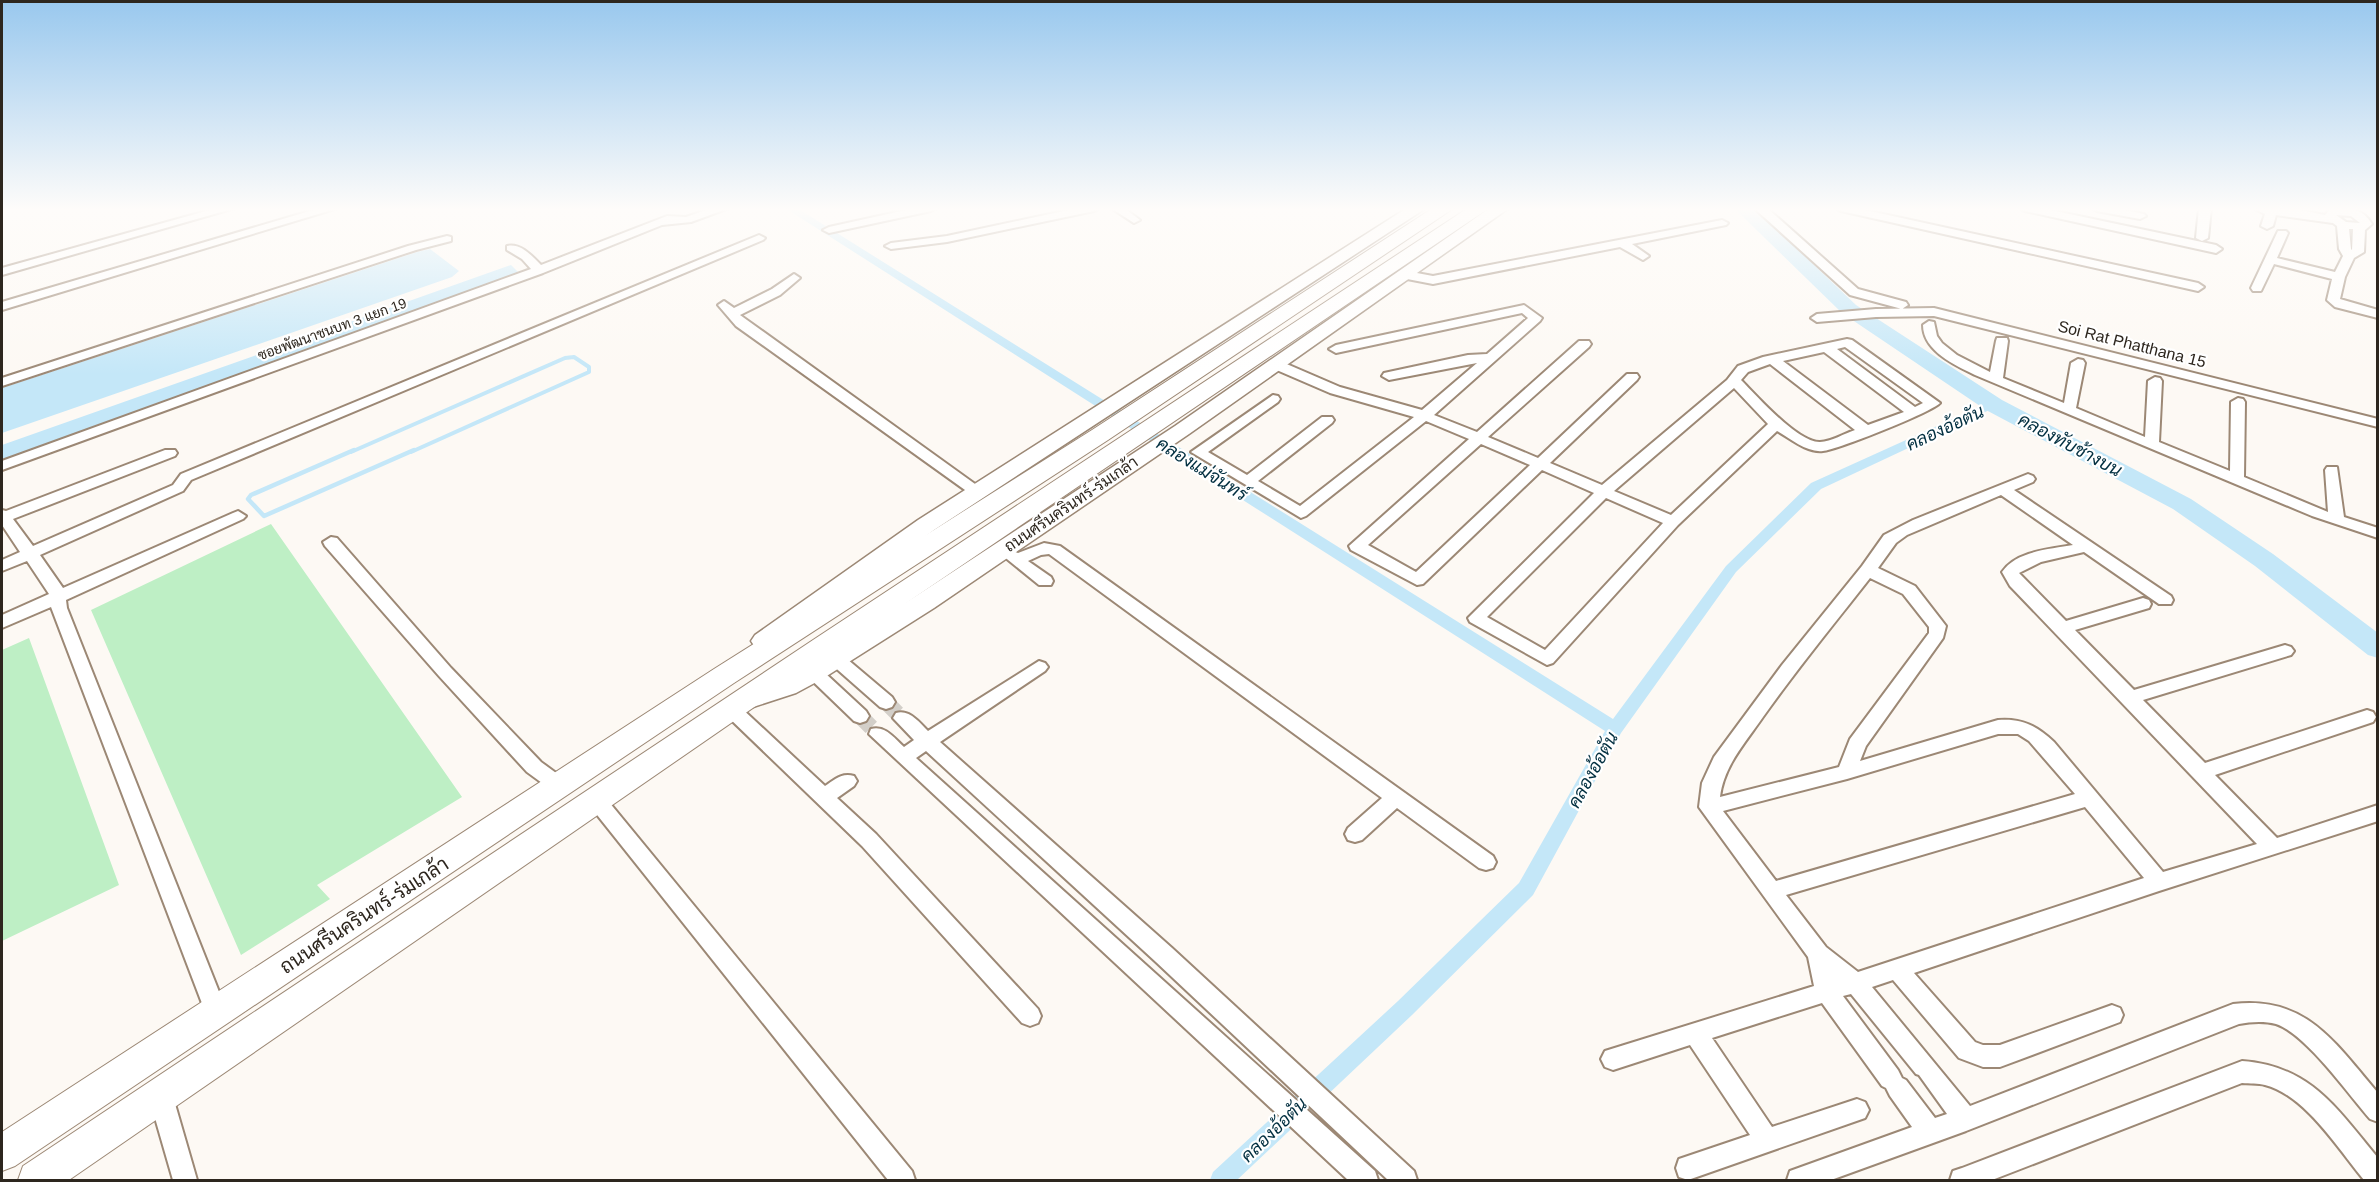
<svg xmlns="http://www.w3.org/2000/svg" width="2379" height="1182" viewBox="0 0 2379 1182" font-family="Arial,Sarabun,sans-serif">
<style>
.green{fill:#beefc5}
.water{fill:#c4e7f8}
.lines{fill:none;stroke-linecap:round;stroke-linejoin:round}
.stream-far1{stroke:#c4e7f8;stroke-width:4}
.stream{stroke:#c4e7f8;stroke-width:4.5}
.canal{fill:#c4e7f8;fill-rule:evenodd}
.river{fill:#c4e7f8;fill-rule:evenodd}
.street-tunnel{stroke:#d3cfc9;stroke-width:16;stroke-dasharray:16 8;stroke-linecap:butt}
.street-casing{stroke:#9c8875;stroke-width:4}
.secondary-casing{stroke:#9c8875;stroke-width:3}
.primary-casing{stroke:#9c8875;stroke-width:2}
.street{fill:#fff;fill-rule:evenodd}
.secondary{fill:#fff;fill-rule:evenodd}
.primary{fill:#fff;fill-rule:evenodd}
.labels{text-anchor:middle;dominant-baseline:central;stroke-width:4.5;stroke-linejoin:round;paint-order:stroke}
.far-street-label{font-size:14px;fill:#2d261e;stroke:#fff}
.street-label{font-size:16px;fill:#2d261e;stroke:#fff}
.water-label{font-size:18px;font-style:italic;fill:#022f40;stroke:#fff}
.near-street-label{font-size:20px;fill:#2d261e;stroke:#fff}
</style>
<rect width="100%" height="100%" fill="#fdf9f4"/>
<path class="green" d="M 271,524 L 462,797 L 317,885 L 330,899 L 241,955 L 91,610 Z
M 29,638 L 119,885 L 2,941 L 2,650 Z"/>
<path class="water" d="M 430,249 L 459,271 L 452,277 L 2,433 L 2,388 L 417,252 Z
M 511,265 L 519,273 L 2,464 L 2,445 Z"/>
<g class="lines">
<path class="stream-far1" d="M 351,452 L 565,358 L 574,357 L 589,367 L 589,372 L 411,452"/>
<path class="stream" d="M 354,450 L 251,495 L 248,499 L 264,516 L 414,450"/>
<path class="canal" d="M 785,208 L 797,208 L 1613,719 L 1726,566 L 1811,483 L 1990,402 L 1994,401 L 2000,405 L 1821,489 L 1736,572 L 1621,733 L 1533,895 L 1412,1015 L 1237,1180 L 1210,1180 L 1213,1172 L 1398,1001 L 1519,883 L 1605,731 Z"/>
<path class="river" d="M 1734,208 L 1754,208 L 1856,305 L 2002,400 L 2191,499 L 2273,554 L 2378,633 L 2378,658 L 2368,655 L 2255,566 L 2173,509 L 1986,410 L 1842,313 Z"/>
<path class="street-tunnel" d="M 886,702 L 902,718
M 860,716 L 878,734"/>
<g class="street-casing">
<path id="street" d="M 217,208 L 235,208 L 2,275 L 2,268 Z
M 320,208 L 338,208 L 2,310 L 2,302 Z
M 712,208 L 729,208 L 691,222 L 662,225 L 543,273 L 2,470 L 2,461 L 531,269 L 522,259 L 507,250 L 507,246 C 521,243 532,256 541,265 L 667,216 L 686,217 Z
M 915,208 L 937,208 L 931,211 L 829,233 L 823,230 L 829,227 Z
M 1078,208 L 1100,208 L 1094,211 L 947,242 L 891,249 L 885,246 L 891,243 L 947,236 Z
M 1111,208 L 1124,208 L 1140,220 L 1134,223 Z
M 1754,208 L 1767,208 L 1858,289 L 1906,302 L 1908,305 L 1902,309 L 1850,295 Z
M 1835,208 L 1856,208 L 2198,283 L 2204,287 L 2198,291 L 1841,211 Z
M 2019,208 L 2041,208 L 2216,245 L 2222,249 L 2216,253 L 2025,211 Z
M 2091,208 L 2115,208 L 2144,214 L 2146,216 L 2140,219 L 2097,211 Z
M 2199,208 L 2211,208 L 2208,238 L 2202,241 L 2196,238 Z
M 2253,208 L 2290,208 L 2325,215 L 2331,208 C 2347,208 2362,207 2372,224 L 2365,230 L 2364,252 L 2354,258 L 2345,277 L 2340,299 L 2378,310 L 2378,318 L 2335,307 L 2327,300 L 2332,279 L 2274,264 L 2261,291 L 2253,291 L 2251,288 L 2278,231 L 2286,231 L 2288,233 L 2277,258 L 2335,272 L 2343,256 L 2339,249 L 2337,226 L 2333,223 L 2276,215 L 2273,226 L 2267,229 L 2261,226 L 2265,214 ZM 2336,215 L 2351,216 L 2360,223 L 2346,222 ZM 2349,229 L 2353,229 L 2352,250 L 2351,249 Z
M 1722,220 L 1728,223 L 1726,225 L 1632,244 L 1649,256 L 1643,260 L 1620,247 L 1433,284 L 1402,278 L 1400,275 L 1406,271 L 1433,276 Z
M 759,235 L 765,238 L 763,240 L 191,480 L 183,491 L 40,555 L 63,588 L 233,513 L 238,511 L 246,516 L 243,519 L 66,600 L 67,608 L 227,1012 L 224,1019 L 216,1022 L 208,1019 L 51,607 L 2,628 L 2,615 L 49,594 L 27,561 L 2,571 L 2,560 L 20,552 L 2,525 L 2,510 L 6,511 L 165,450 L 175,450 L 177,453 L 175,456 L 13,519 L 33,546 L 173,485 L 181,474 Z
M 447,236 L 451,237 L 451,241 L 416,250 L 2,386 L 2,378 L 408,246 Z
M 794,274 L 800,278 L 780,295 L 740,315 L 982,489 L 985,492 L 982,495 L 972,495 L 736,326 L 718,305 L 724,301 L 734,308 L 772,289 Z
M 1524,305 L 1542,318 L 1540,321 L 1434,415 L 1477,432 L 1579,341 L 1589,341 L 1591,344 L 1589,347 L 1488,437 L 1538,458 L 1627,374 L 1637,374 L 1639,377 L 1637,380 L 1550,463 L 1602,485 L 1727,380 L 1738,366 L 1763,357 L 1847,339 L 1852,340 L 1940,403 C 1932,412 1837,450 1823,451 C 1807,453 1791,439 1777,431 L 1678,525 L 1553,663 L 1547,665 L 1470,622 L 1468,618 L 1594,493 L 1542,470 L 1423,584 L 1417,585 L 1351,550 L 1349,546 L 1469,439 L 1426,421 L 1306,516 L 1301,518 L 1191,452 L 1273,395 L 1278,396 L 1280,399 L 1278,402 L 1208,452 L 1247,475 L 1322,417 L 1332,417 L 1334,420 L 1332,423 L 1258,481 L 1300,506 L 1414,417 L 1330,393 L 1272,368 L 1270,365 L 1272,362 L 1282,362 L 1340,387 L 1422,410 L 1477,363 L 1389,380 L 1382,376 L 1384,373 L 1468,355 L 1487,354 L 1528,318 L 1522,313 L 1336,353 L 1329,349 L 1336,345 ZM 1845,347 L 1923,403 L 1915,407 L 1837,349 ZM 1824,352 L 1904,412 L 1868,425 L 1783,361 ZM 1770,364 L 1855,430 C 1845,433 1831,442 1820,442 C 1798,443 1756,395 1741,380 L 1748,372 ZM 1734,388 L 1768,424 L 1671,515 L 1614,491 ZM 1481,444 L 1530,465 L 1416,572 L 1368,545 ZM 1606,498 L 1663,523 L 1545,650 L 1487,617 Z
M 1934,308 L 2378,419 L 2378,427 L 1934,316 L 1876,317 L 1817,322 L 1811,318 L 1817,314 L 1876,309 Z
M 1929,321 L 1934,322 L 1937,336 L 1942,343 L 1957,355 L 1990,372 L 1996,341 L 1997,338 L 2007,338 L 2008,341 L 2003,378 L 2064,403 L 2071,363 L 2078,359 L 2083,360 L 2085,363 L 2076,408 L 2145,437 L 2148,381 L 2155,377 L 2160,378 L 2162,381 L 2159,442 L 2230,471 L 2231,402 L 2238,398 L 2243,399 L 2245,402 L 2244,477 L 2328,512 L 2325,470 L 2327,467 L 2337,467 L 2344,517 L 2378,528 L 2378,538 L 2312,516 L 1975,375 C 1955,365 1923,351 1923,325 Z
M 2028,474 L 2033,476 L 2035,479 L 2033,482 L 2014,490 L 2171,596 L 2173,600 L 2171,604 L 2159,604 L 2084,552 L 2041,562 L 2019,573 L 2066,621 L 2143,598 L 2149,600 L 2151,604 L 2149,608 L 2075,630 L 2134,690 L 2285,645 L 2291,647 L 2294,651 L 2291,655 L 2143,700 L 2205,763 L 2367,710 L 2373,712 L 2376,717 L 2373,722 L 2215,775 L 2277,838 L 2378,805 L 2378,821 L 2159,891 L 1914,973 L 1975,1042 L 1983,1045 L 2000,1045 L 2112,1005 L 2120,1008 L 2123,1015 L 2120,1022 L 2000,1067 L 1983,1067 L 1959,1058 L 1893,980 L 1872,987 L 1970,1106 L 2233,1004 C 2306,995 2335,1043 2378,1093 L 2378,1122 L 2370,1119 C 2348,1094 2306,1034 2276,1024 C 2264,1021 2250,1022 2239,1024 L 1966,1131 L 1831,1180 L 1787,1180 L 1790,1171 L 1912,1127 L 1890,1096 L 1886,1088 L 1882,1086 L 1822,1003 L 1712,1038 L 1772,1127 L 1857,1099 L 1865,1102 L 1869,1110 L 1865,1118 L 1688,1180 L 1679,1177 L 1676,1168 L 1679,1159 L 1750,1135 L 1690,1045 L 1613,1070 L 1605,1067 L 1601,1059 L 1605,1051 L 1814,986 L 1808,957 L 1699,807 L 1702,783 L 1714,757 L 1782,665 L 1862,566 L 1884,535 L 1913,520 ZM 2001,495 L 2073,545 C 2050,549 2016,551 2002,572 L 2010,586 L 2257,844 L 2163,872 L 2054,742 C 2037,726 2022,718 1998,720 L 1860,761 L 1866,746 L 1943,638 L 1946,626 L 1915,586 L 1878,568 L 1896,543 L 1907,535 ZM 1870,578 L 1903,594 L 1929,627 L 1929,633 L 1850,739 L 1839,767 L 1720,797 C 1724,765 1746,742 1763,717 C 1797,669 1834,624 1870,578 ZM 1998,734 L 2018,734 L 2029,741 L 2075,794 L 1776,881 L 1723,811 L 1847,779 ZM 2085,807 L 2144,878 L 1858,972 L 1826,947 L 1786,895 ZM 1851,994 L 1916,1074 L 1919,1075 L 1947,1114 L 1935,1118 L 1906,1080 L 1902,1078 L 1898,1070 L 1843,996 Z
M 331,537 L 337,538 L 451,668 L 541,762 L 567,781 L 570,786 L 567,791 L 560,794 L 553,791 L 527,772 L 439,676 L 325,546 L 323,542 Z
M 1044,543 L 1060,546 L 1493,856 L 1496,862 L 1493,868 L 1486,870 L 1479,868 L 1397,808 L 1362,840 L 1355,842 L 1348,840 L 1345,834 L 1348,828 L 1382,798 L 1049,554 L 1041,555 L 1028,561 L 1051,577 L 1053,581 L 1051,585 L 1039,585 L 1002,555 L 1004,551 L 1010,550 L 1018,553 Z
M 828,646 L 834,648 L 892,697 L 895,702 L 892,707 L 886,709 L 880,707 L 822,656 L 819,652 L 822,648 Z
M 806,659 L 812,661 L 866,711 L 869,716 L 866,721 L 860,723 L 854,721 L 800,669 L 797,665 L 800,661 Z
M 1039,661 L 1045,663 L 1048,667 L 1045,671 L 940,742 L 1172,948 L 1414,1171 L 1417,1180 L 1388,1180 L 1156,962 L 926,751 L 916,758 L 1375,1171 L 1378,1180 L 1348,1180 L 869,734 L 871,729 C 885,725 894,738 904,747 L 914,740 L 893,718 L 896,713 C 909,709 919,722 928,731 Z
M 732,703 L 738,705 L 825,786 C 834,780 842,772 854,776 L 857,781 L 854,786 L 837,798 L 876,834 L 1038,1009 L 1041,1016 L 1038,1023 L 1030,1026 L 1022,1023 L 862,846 L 726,715 L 723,710 L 726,705 Z
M 597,793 L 604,796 L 912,1171 L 915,1180 L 888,1180 L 590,806 L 587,801 L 590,796 Z
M 2242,1061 C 2311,1066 2337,1109 2378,1158 L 2378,1180 L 2364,1180 C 2339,1150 2305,1095 2265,1085 C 2258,1083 2250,1084 2242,1083 L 1992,1180 L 1950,1180 L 1953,1171 L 1962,1168 Z
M 161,1086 L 169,1089 L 173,1097 L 197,1180 L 173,1180 L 149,1097 L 153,1089 Z"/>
</g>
<g class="secondary-casing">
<path id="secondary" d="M 1407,208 L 1426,208 L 934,530 L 773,647 L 764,650 L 755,647 L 751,641 L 755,635 L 918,520 Z
M 1490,208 L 1509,208 L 1189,434 L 934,608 L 822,679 L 796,693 L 753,707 L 744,704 L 740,697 L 744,690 L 778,679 L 804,667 L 916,596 L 1175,426 Z"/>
</g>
<g class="primary-casing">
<path id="primary" d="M 1433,208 L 1454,208 L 1108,440 L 734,683 L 15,1166 L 2,1171 L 2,1132 L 714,669 L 1092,430 Z
M 1468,208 L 1489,208 L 831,654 L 69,1180 L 18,1180 L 23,1166 L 813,640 Z"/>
</g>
<use href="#street" class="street"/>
<use href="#secondary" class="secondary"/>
<use href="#primary" class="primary"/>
</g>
<linearGradient id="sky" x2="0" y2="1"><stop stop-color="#99c8ee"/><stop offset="0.56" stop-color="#fefcfa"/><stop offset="1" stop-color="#fefcfa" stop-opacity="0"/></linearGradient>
<rect width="2379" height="374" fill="url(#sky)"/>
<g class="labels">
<g class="far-street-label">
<text transform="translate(332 329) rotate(-20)">ซอยพัฒนาชนบท 3 แยก 19</text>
</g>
<g class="street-label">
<text transform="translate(2132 344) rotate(14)">Soi Rat Phatthana 15</text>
<text transform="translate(1071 504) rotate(-34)">ถนนศรีนครินทร์-ร่มเกล้า</text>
</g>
<g class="water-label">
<text transform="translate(1945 428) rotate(-25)">คลองอ้อตัน</text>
<text transform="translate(2070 445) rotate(28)">คลองทับช้างบน</text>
<text transform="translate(1202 469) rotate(32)">คลองแม่จันทร์</text>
<text transform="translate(1593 770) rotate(-61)">คลองอ้อตัน</text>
<text transform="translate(1274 1130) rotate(-44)">คลองอ้อตัน</text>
</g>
<g class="near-street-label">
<text transform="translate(364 915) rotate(-33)">ถนนศรีนครินทร์-ร่มเกล้า</text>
</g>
</g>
<rect width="2379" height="1182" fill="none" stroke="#2d261e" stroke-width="6"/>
</svg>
